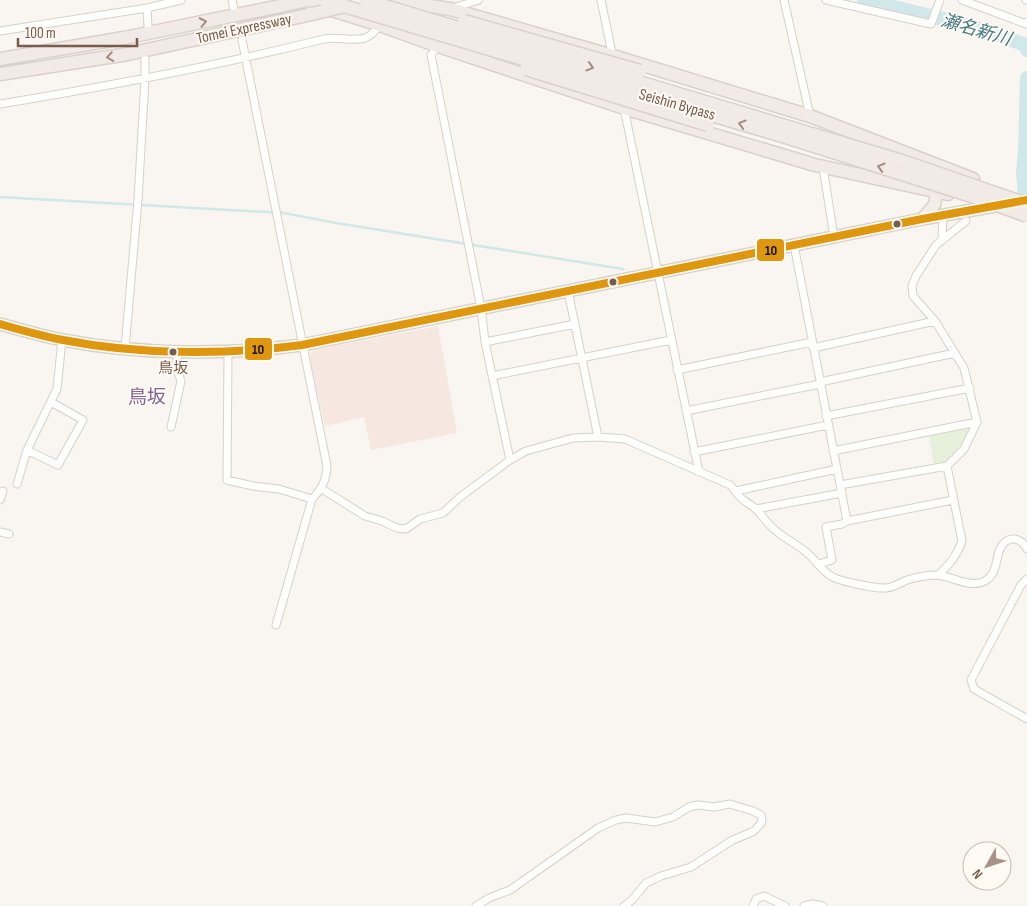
<svg xmlns="http://www.w3.org/2000/svg" width="1027" height="906" viewBox="0 0 1027 906" font-family="'Sofia Sans Condensed','Noto Sans JP',sans-serif">
<style>
.commercial{fill:#f6e8e1}
.green{fill:#e7f0db}
.lines{fill:none;stroke-linecap:round;stroke-linejoin:round}
.stream{stroke:#d0e8ea;stroke-width:2.5}
.river{stroke:#d0e8ea;stroke-width:14}
.street-casing{stroke:#d7d1cb;stroke-width:9}
.primary-casing{stroke:#dad1cc;stroke-width:14}
.highway-casing{stroke:#dad1cc;stroke-width:15}
.street{stroke:#fefefd;stroke-width:7}
.primary{stroke:#f3eee8;stroke-width:11}
.highway{stroke:#f2eae7;stroke-width:12}
.highway-bridge-casing{stroke:#dad1cc;stroke-width:15;stroke-linecap:butt}
.highway-bridge{stroke:#f2eae7;stroke-width:12}
.bus-1-casing{stroke:#fffaf3;stroke-width:11}
.bus-1{stroke:#de970f;stroke-width:8}
.oneway{stroke:#a48e83}
.bus-dot{fill:#7a5c4d;stroke:#fffaf3;stroke-width:2}
.labels{text-anchor:middle;dominant-baseline:central;stroke-width:4;stroke-linejoin:round;paint-order:stroke}
.bus-label{font-size:15px;fill:#7a5c4d;stroke:#fffaf3}
.street-label{font-size:16px;fill:#7a5c4d;stroke:#fffaf3}
.water-label{font-size:18px;font-style:italic;fill:#437c86;stroke:#fffaf3}
.quarter-label{font-size:19px;fill:#846695;stroke:#fffaf3}
.line-badge{stroke:#fffaf3;stroke-width:2}
.pale-badge-label{font-size:14px;text-anchor:middle;font-weight:bold;fill:#111}
</style>
<rect width="100%" height="100%" fill="#f9f5f0"/>
<path class="commercial" d="M 438,326 L 457,433 L 371,450 L 364,417 L 325,426 L 309,356 L 313,350 Z"/>
<path class="green" d="M 966,428 L 969,432 C 962,447 951,462 934,465 L 929,436 Z"/>
<g class="lines">
<path class="stream" d="M 0,197 L 284,213 L 336,223 L 623,269"/>
<path class="river" d="M 864,0 L 960,23 L 999,35 L 1025,45 L 1027,50
M 1027,215 L 1023,173 L 1025,151 L 1027,78"/>
<g class="street-casing">
<path id="street" d="M 232,0 L 234,9
M 601,0 L 613,58
M 784,0 L 810,116
M 826,0 L 931,24 L 940,0
M 962,0 L 1026,24 L 1027,22
M 1026,0 L 1027,0
M 147,8 L 148,27
M 453,8 L 479,0
M 0,31 L 147,8 L 181,0
M 242,40 L 327,466 C 326,481 322,489 312,499 L 276,625
M 438,46 L 431,55 L 481,308 L 485,342 L 510,460
M 0,104 C 109,86 216,66 324,39 C 337,36 352,42 365,38 C 372,36 377,29 381,23
M 624,108 L 699,472
M 823,167 L 834,237
M 942,239 L 943,216
M 794,245 L 847,521 L 953,500
M 568,291 L 598,437
M 935,321 L 913,296 L 912,286 L 916,276 L 936,245 L 966,221
M 485,342 L 575,324
M 125,348 L 138,200 L 145,79 L 145,59
M 813,348 L 935,321 L 964,368 L 977,422 L 964,449 L 947,466 L 962,541 C 957,556 949,565 938,575
M 228,351 L 227,480 L 253,486 L 279,489 L 312,499
M 677,370 L 812,342
M 492,376 L 671,340
M 820,382 L 955,353
M 686,411 L 820,384
M 826,416 L 970,388
M 171,427 L 181,381 L 176,367 L 178,351
M 27,450 L 58,465 L 83,420 L 51,402
M 833,451 L 977,422
M 694,452 L 828,425
M 17,484 L 27,450 L 57,389 L 62,340
M 840,485 L 947,466
M 322,489 L 365,516 L 382,521 L 397,528 L 406,529 L 420,519 L 443,513 L 460,497 L 510,460 L 526,451 L 573,438 L 598,437 L 625,439 L 730,485 C 734,489 738,495 742,499 C 747,503 753,506 757,510 C 763,517 768,524 775,530 C 785,539 797,544 806,552 C 815,559 821,570 831,576 C 838,581 877,589 886,588 C 894,587 900,583 907,580 C 917,577 927,575 937,575 C 952,576 970,589 985,581 C 998,574 995,558 1001,547 C 1008,535 1021,537 1027,549
M 736,491 L 837,469
M 0,500 L 3,491
M 756,509 L 842,493
M 0,532 L 9,534
M 819,564 L 832,560 L 826,527 L 842,524 L 847,521
M 1027,579 L 1021,585 L 971,680 L 974,689 L 1027,719
M 476,906 L 489,898 L 510,890 L 598,828 L 616,820 L 626,818 L 655,822 L 673,817 L 689,807 L 698,805 L 714,807 L 730,804 L 753,811 L 761,815 L 762,822 L 754,831 L 731,841 L 691,867 L 661,876 L 646,883 L 632,900 L 624,906
M 753,906 L 756,899 L 764,896 L 785,906
M 804,906 L 813,904 L 823,906"/>
</g>
<g class="primary-casing">
<path id="primary" d="M 922,219 L 935,204 L 936,191
M 0,324 C 21,330 42,336 63,340 C 139,355 226,355 302,345 L 922,219 L 1001,205"/>
</g>
<g class="highway-casing">
<path id="highway" d="M 300,0 L 380,25 L 438,46 L 624,108 L 815,165 L 948,194
M 391,0 L 450,9 L 613,56 L 810,116 L 973,179
M 0,59 L 124,38 L 285,5
M 0,74 L 128,54 L 312,14"/>
</g>
<use href="#street" class="street"/>
<use href="#primary" class="primary"/>
<use href="#highway" class="highway"/>
<g class="highway-bridge-casing">
<path id="highway-bridge" d="M 324,0 L 789,138 L 981,199 L 1027,216
M 365,0 L 902,161 L 1027,204
M 285,5 L 308,0
M 312,14 L 345,6
M 464,21 L 640,71
M 526,69 L 708,125"/>
</g>
<use href="#highway-bridge" class="highway-bridge"/>
<g class="bus-1-casing">
<path id="bus-1" d="M 0,324 C 21,330 42,336 63,340 C 139,355 226,355 302,345 L 922,219 L 1027,200"/>
</g>
<use href="#bus-1" class="bus-1"/>
</g>
<defs><path id="oneway-chevron" d="M-2-3.5L2.5 0L-2 3.5" fill="none" stroke-width="1.6" stroke-linecap="round" stroke-linejoin="round" transform="scale(1.25)"/></defs>
<g class="oneway">
<use href="#oneway-chevron" transform="translate(203 22) rotate(-12)"/>
<use href="#oneway-chevron" transform="translate(110 57) rotate(171)"/>
<use href="#oneway-chevron" transform="translate(590 67) rotate(17)"/>
<use href="#oneway-chevron" transform="translate(742 124) rotate(-164)"/>
<use href="#oneway-chevron" transform="translate(881 167) rotate(-163)"/>
</g>
<g class="bus-dot">
<circle cx="897" cy="224" r="4.5"/>
<circle cx="613" cy="282" r="4.5"/>
<circle cx="173" cy="352" r="4.5"/>
</g>
<g class="labels">
<g class="bus-label">
<text x="173" y="368">鳥坂</text>
</g>
<g class="street-label">
<text transform="translate(244 29) rotate(-12)">Tomei Expressway</text>
<text transform="translate(677 105) rotate(16)">Seishin Bypass</text>
</g>
<g class="water-label">
<text transform="translate(976 30) rotate(16)">瀬名新川</text>
</g>
<g class="quarter-label">
<text x="147" y="397">鳥坂</text>
</g>
</g>
<g class="line-badge">
<rect x="756" y="238" width="29" height="24" rx="5" fill="#de970f"/>
<rect x="244" y="337" width="29" height="24" rx="5" fill="#de970f"/>
</g>
<g class="pale-badge-label">
<text x="771" y="255">10</text>
<text x="258" y="354">10</text>
</g>
<g transform="translate(987 866) rotate(230)"><circle r="24" fill="#fffaf3" stroke="#cabbb1"/>
<path d="M0-4L9 19L0 12L-9 19Z" fill="#a69286"/>
<text y="-8" font-size="14" font-weight="bold" text-anchor="middle" fill="#7a5c4d">N</text>
</g>
<path d="M18 38v8h119v-8" fill="none" stroke="#7a5c4d" stroke-width="2.5"/>
<text x="25" y="38" font-size="15" fill="#7a5c4d" stroke="#fffaf3" stroke-width="4" paint-order="stroke">100 m</text>
</svg>
